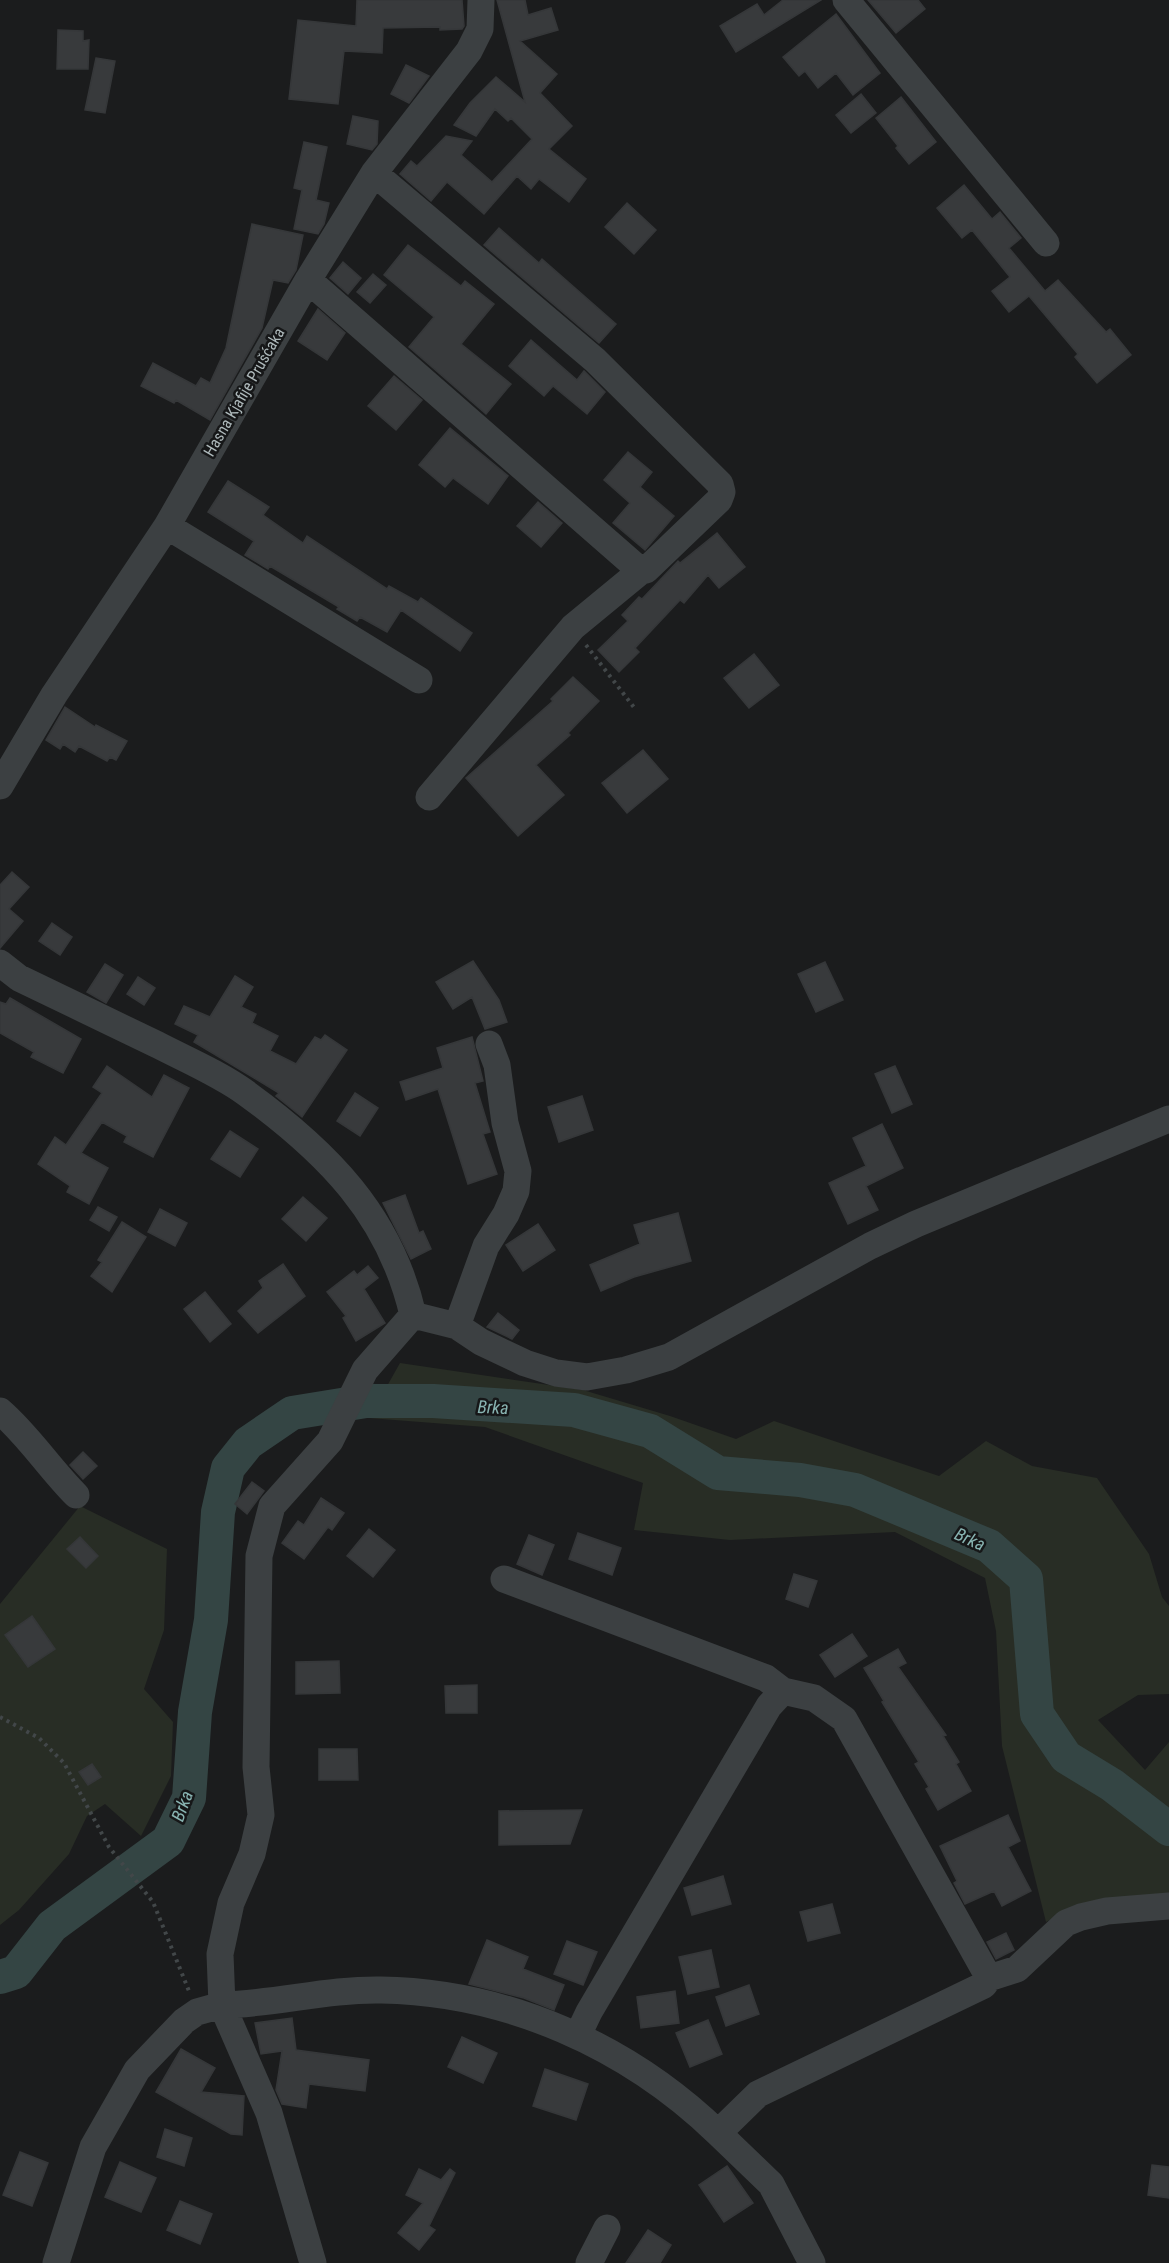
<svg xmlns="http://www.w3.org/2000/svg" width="1169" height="2263" viewBox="0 0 1169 2263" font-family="'Roboto Condensed',sans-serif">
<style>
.green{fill:#282d25}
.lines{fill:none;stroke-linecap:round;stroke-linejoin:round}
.river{stroke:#344544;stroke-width:34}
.building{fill:#383a3c;stroke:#353739;stroke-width:1.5}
.path{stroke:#424749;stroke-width:4;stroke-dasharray:3 4.5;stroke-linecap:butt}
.minor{stroke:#3c4042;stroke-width:27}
.labels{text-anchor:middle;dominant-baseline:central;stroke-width:5;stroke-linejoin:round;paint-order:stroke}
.street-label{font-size:16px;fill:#aeb9bb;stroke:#161718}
.water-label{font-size:18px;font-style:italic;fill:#88b3b1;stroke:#161718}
</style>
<rect width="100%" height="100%" fill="#1b1c1d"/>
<path class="green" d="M 400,1363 L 583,1390 L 670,1416 L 736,1439 L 774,1421 L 939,1476 L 986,1441 L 1032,1466 L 1097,1478 L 1149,1554 L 1162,1597 L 1169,1606 L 1169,1694 L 1138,1695 L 1098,1720 L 1145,1770 L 1169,1742 L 1169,1896 L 1067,1911 L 1046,1922 L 1002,1746 L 996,1631 L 985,1578 L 895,1532 L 730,1540 L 634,1530 L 643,1483 L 485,1427 L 369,1418 Z
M 80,1506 L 167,1549 L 164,1630 L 144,1689 L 173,1722 L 171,1776 L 141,1836 L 105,1804 L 87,1816 L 69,1854 L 19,1910 L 0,1925 L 0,1604 Z"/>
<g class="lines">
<path class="river" d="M 0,1977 L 16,1972 L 52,1926 L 168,1841 L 189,1798 L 195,1712 L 211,1620 L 218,1512 L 228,1468 L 248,1443 L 292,1413 L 366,1401 L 433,1401 L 574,1410 L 650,1431 L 718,1473 L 800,1480 L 855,1490 L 989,1546 L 1026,1579 L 1037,1714 L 1066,1757 L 1112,1785 L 1169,1829"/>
</g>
<path class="building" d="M 357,0 L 462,0 L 464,26 L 462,29 L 440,30 L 440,27 L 383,28 L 382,53 L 344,51 L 338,104 L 289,99 L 298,20 L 356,26 Z
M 497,0 L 525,0 L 528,15 L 551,8 L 558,30 L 520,41 L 557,74 L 540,93 L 572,126 L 549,149 L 586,179 L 569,202 L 539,179 L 531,189 L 517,176 L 484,214 L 447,182 L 431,201 L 400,174 L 411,161 L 417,166 L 446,136 L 472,141 L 461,155 L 492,182 L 532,139 L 511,118 L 508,121 L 495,109 L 476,136 L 454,125 L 470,103 L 496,77 L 525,102 Z
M 783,0 L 821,0 L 736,52 L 720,26 L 757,4 L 764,15 Z
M 868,0 L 918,0 L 925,9 L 896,33 Z
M 836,14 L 880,73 L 853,95 L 836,73 L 818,88 L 805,71 L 799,76 L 783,57 Z
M 58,30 L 83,31 L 83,41 L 89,40 L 88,69 L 57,69 Z
M 96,58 L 115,61 L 105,113 L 85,110 Z
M 406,65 L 429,76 L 409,103 L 391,94 Z
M 861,94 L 876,113 L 851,133 L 836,115 Z
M 901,97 L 936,142 L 909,164 L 896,148 L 898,146 L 876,118 Z
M 353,116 L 378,121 L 377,144 L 372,150 L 347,144 Z
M 304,142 L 327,147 L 316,200 L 329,203 L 324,224 L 318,234 L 294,229 L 302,190 L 294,188 Z
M 964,185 L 992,219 L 1000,212 L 1021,238 L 1009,248 L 1045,291 L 1058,280 L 1106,332 L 1110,329 L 1131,355 L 1097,383 L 1075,357 L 1078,354 L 1029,296 L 1009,312 L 992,291 L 1010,277 L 972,230 L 962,238 L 937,208 Z
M 627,203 L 656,230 L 634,254 L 605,227 Z
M 252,224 L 303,235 L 296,270 L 288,283 L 273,280 L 262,328 L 210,420 L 176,400 L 174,403 L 141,386 L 153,363 L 196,386 L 201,378 L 210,383 L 226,348 Z
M 499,228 L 539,263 L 542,259 L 616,324 L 599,343 L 484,245 Z
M 408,245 L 461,286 L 465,281 L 494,304 L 461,344 L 511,384 L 486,414 L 409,347 L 434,317 L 384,275 Z
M 343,262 L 361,278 L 348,294 L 330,278 Z
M 373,274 L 386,285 L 370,303 L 357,292 Z
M 318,309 L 345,333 L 327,360 L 298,341 Z
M 531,340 L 577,380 L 584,371 L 605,392 L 587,414 L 553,386 L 544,396 L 509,366 Z
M 394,376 L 422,400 L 396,430 L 368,406 Z
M 450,428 L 508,476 L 488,504 L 453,478 L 445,487 L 419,465 Z
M 628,452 L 652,472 L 640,487 L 674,516 L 645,550 L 613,523 L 630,503 L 604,480 Z
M 228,481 L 269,507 L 263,515 L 303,543 L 307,536 L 387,589 L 389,586 L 418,602 L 421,598 L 472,633 L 460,651 L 401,610 L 387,632 L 360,617 L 357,621 L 337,609 L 339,607 L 270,566 L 268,569 L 245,555 L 254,541 L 208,512 Z
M 538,502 L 562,523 L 541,547 L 517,526 Z
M 717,533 L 745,567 L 719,588 L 708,575 L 684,603 L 680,600 L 635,648 L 639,652 L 619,672 L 598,650 L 628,621 L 622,615 L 639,597 L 642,599 L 678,561 L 680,563 Z
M 754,654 L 779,685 L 749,708 L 724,678 Z
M 573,677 L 599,701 L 568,733 L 570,735 L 536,765 L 564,795 L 518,836 L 466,778 L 553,701 L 551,699 Z
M 65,707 L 95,727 L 96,725 L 127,741 L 116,760 L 110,757 L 107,761 L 79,746 L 75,752 L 63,744 L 60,749 L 46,740 Z
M 643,750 L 668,779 L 627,813 L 602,783 Z
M 12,872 L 29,887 L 9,909 L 23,921 L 0,948 L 0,885 Z
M 52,923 L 72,937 L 60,955 L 39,941 Z
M 473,961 L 499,1000 L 507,1022 L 485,1029 L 472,997 L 453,1009 L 436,982 Z
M 825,962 L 843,1000 L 816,1012 L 798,974 Z
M 105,964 L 123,975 L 106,1003 L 87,992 Z
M 235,976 L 253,987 L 241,1007 L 256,1014 L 252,1023 L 278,1036 L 270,1051 L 296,1064 L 315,1037 L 321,1040 L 325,1035 L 347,1050 L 302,1117 L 276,1096 L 279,1093 L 194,1042 L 198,1035 L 175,1024 L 184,1006 L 210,1017 Z
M 138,977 L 155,988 L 144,1005 L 127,994 Z
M 10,998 L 81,1039 L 63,1073 L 31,1057 L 34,1052 L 0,1033 L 0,1002 L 6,1004 Z
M 472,1037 L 483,1081 L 475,1083 L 490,1132 L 483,1134 L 497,1174 L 468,1184 L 438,1089 L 406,1100 L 400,1082 L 443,1068 L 437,1048 Z
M 107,1066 L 152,1097 L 164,1075 L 189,1088 L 153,1157 L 124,1142 L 127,1136 L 102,1122 L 81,1153 L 108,1168 L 89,1204 L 67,1192 L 70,1186 L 38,1164 L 55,1137 L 66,1145 L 102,1093 L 93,1087 Z
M 895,1066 L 912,1104 L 892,1113 L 875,1074 Z
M 355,1093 L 378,1108 L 360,1136 L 337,1121 Z
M 582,1096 L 593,1130 L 559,1142 L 548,1107 Z
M 882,1124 L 903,1168 L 866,1186 L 878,1210 L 848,1224 L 829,1183 L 866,1166 L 853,1138 Z
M 230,1131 L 258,1149 L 240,1177 L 211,1159 Z
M 405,1195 L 419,1233 L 423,1231 L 431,1249 L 411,1259 L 383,1203 Z
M 303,1197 L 327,1218 L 306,1241 L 282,1219 Z
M 98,1207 L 117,1217 L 109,1231 L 90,1220 Z
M 160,1209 L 187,1223 L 175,1246 L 148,1232 Z
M 678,1213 L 691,1261 L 634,1277 L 601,1291 L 590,1265 L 640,1244 L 634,1225 Z
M 122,1222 L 146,1237 L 112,1292 L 91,1276 L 102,1262 L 98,1260 Z
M 538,1224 L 555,1250 L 523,1271 L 506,1245 Z
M 283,1264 L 305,1296 L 258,1333 L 238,1311 L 263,1288 L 259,1281 Z
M 368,1266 L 378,1278 L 364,1289 L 385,1323 L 356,1341 L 343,1318 L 346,1316 L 327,1292 L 354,1271 L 357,1275 Z
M 205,1292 L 231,1324 L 210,1342 L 184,1309 Z
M 498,1313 L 519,1330 L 512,1339 L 487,1327 Z
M 83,1452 L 97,1466 L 83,1479 L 70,1465 Z
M 252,1482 L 264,1491 L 247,1514 L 235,1504 Z
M 321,1498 L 344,1513 L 332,1530 L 328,1527 L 304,1559 L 282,1543 L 298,1521 L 304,1525 Z
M 369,1529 L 395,1550 L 373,1577 L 347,1556 Z
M 578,1533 L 621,1548 L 612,1575 L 569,1559 Z
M 529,1535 L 554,1545 L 542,1575 L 517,1564 Z
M 80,1537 L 98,1556 L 86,1568 L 67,1549 Z
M 794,1574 L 817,1581 L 808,1607 L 786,1599 Z
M 32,1616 L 55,1649 L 28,1667 L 5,1635 Z
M 852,1634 L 867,1656 L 835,1677 L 820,1655 Z
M 898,1649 L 906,1663 L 898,1667 L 946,1735 L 943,1736 L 959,1762 L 956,1764 L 971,1791 L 938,1810 L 926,1789 L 929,1787 L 915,1764 L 919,1762 L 882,1702 L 884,1701 L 864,1668 Z
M 339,1661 L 340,1693 L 296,1694 L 296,1662 Z
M 477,1685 L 477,1713 L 446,1713 L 445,1686 Z
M 319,1749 L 357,1749 L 358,1780 L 319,1780 Z
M 92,1764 L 101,1777 L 88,1785 L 79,1772 Z
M 582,1810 L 570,1844 L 499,1845 L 499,1811 Z
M 1008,1815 L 1020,1841 L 1008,1847 L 1031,1891 L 1002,1906 L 994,1891 L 965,1904 L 954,1883 L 957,1881 L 940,1846 Z
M 723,1876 L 731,1904 L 692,1915 L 684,1888 Z
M 832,1904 L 840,1933 L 808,1941 L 800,1912 Z
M 1006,1933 L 1014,1950 L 996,1959 L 987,1942 Z
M 487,1940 L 528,1957 L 523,1969 L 564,1985 L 554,2010 L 524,1998 L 469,1984 Z
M 567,1941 L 597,1952 L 583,1985 L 554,1974 Z
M 711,1950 L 719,1987 L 688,1994 L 679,1957 Z
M 749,1985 L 759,2014 L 726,2026 L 716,1997 Z
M 675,1991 L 679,2023 L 641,2028 L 637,1997 Z
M 292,2018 L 296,2050 L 369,2060 L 365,2091 L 309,2084 L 306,2108 L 282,2104 L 276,2090 L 282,2051 L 261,2054 L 255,2023 Z
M 708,2020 L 722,2054 L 690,2067 L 676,2033 Z
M 462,2037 L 497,2053 L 483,2083 L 448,2067 Z
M 181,2049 L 215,2068 L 201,2092 L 244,2096 L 242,2135 L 231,2134 L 156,2092 Z
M 545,2069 L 588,2084 L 576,2120 L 533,2106 Z
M 165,2129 L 192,2138 L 184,2166 L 157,2157 Z
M 20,2152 L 48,2163 L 32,2206 L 3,2195 Z
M 120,2162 L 156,2178 L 141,2212 L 105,2197 Z
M 1152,2165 L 1169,2167 L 1169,2198 L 1148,2195 Z
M 727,2166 L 753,2203 L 724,2222 L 699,2185 Z
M 419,2169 L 441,2180 L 450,2169 L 455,2173 L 429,2226 L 435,2230 L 419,2250 L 398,2233 L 423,2203 L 406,2195 Z
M 180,2201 L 212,2214 L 200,2244 L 167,2230 Z
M 648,2230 L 671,2245 L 660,2263 L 626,2263 Z"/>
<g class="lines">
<path class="path" d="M 586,645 L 636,710
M 0,1717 L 39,1738 L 64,1763 L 109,1847 L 153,1902 L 189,1991"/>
<path class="minor" d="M 846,0 L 1046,243
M 308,280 L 641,571 L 646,570 L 719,500 L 722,492 L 720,484 L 595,360 L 374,173
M 167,526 L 419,680
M 0,786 L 54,695 L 167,526 L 308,280 L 374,173 L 469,51 L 480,29 L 481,0
M 429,797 L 573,627 L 641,571
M 0,963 L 19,978 C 65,1000 112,1023 158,1045 C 187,1060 220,1074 246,1093 C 327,1152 390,1215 413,1315 L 365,1370 L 330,1441 L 272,1506 L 259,1556 L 256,1767 L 261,1815 L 252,1854 L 231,1903 L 220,1954 L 222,2005 L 197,2012 L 184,2021 L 137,2070 L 93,2147 L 56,2263
M 413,1315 L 457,1326 L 481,1342 L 525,1363 L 556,1373 L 587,1377 L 626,1370 L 669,1357 L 870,1246 L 916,1224 L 1169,1119
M 457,1326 L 486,1246 L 506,1214 L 516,1191 L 518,1171 L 505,1123 L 497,1065 L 489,1044
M 0,1411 C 29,1436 49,1468 76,1495
M 989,1978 L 1017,1969 L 1066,1923 L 1081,1917 L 1107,1911 L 1169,1906
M 578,2035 L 589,2012 L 769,1706 L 783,1691
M 718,2133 L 771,2184 L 812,2263
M 313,2263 L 269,2113 L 222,2005 C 276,2004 327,1989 381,1990 C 507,1992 628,2046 718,2133 L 758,2094 L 984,1985 L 989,1978 L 844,1719 L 814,1698 L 783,1691 L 766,1678 L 504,1579
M 589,2263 L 607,2228"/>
</g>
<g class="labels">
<g class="street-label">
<text transform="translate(244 392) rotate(-60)">Hasna Kjafije Prušćaka</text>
</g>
<g class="water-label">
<text transform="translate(493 1407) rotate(2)">Brka</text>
<text transform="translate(970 1539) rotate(24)">Brka</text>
<text transform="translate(182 1806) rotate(-70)">Brka</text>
</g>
</g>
</svg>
